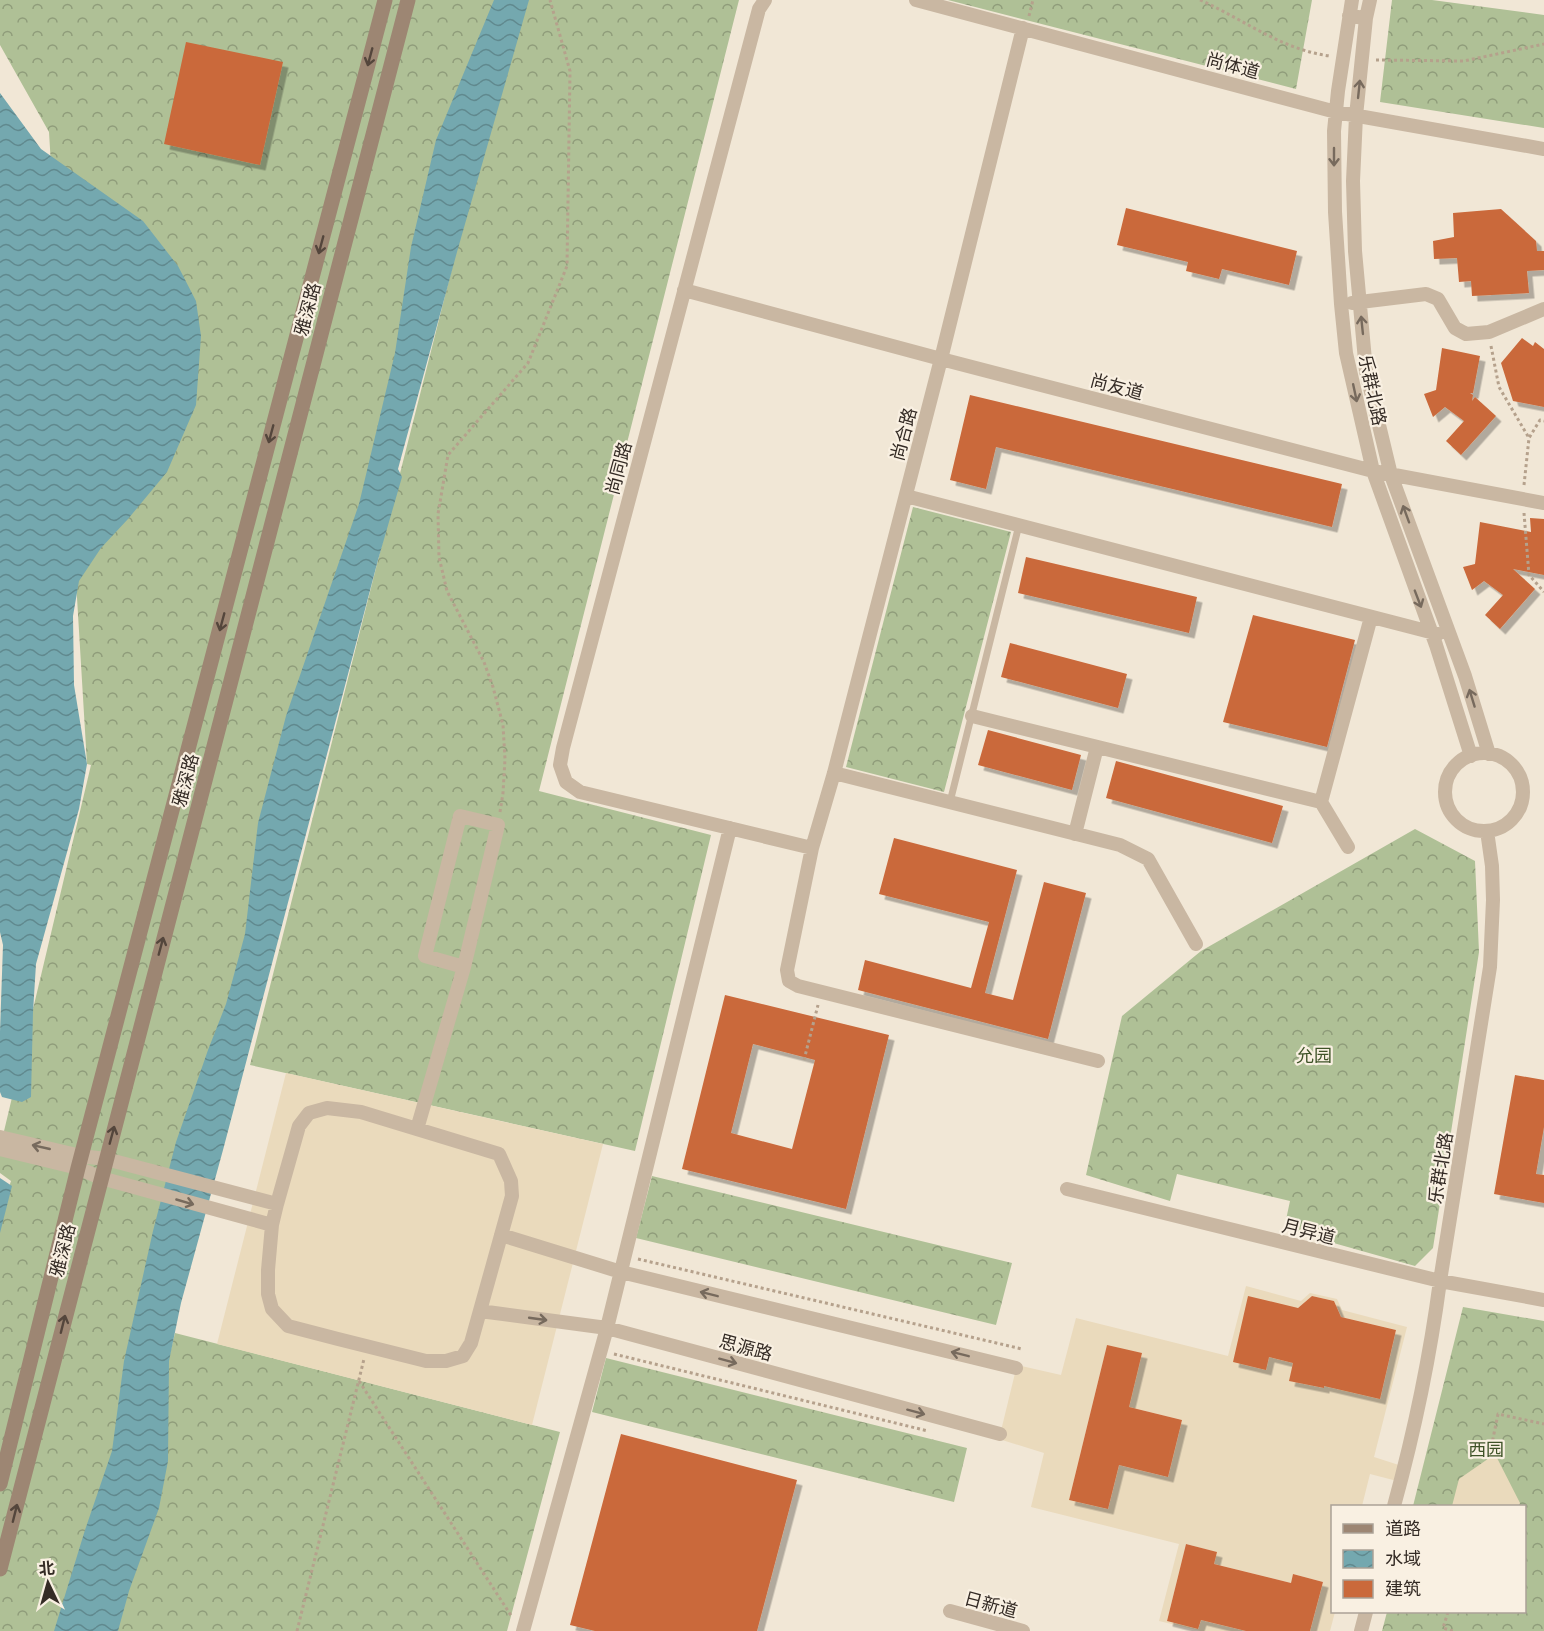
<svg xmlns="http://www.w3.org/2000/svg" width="1544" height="1631" viewBox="0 0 1544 1631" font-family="'Open Sans','Noto Sans SC',sans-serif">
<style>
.forest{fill:url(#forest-crowns)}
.plaza{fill:#eadabc;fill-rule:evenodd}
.water{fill:url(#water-waves)}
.building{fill:#ca693b;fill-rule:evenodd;filter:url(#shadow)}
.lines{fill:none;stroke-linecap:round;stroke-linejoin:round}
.path{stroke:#b5a18c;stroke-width:3;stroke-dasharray:3 3;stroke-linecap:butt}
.lane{stroke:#c9b7a2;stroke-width:7}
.street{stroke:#c9b7a2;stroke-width:14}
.secondary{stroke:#9d8673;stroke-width:15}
.oneway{stroke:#54463c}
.oneway2{stroke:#776a5d}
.labels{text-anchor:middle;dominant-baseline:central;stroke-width:4.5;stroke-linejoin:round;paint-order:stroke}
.street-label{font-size:18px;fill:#342b25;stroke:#f9f0e2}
.park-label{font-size:18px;fill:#3f5328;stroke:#f9f0e2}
</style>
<defs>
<pattern id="forest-crowns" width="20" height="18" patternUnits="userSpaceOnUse" patternTransform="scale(1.5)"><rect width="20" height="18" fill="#afc096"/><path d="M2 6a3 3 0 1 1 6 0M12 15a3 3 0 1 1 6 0" fill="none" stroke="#8f9c7a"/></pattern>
<pattern id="water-waves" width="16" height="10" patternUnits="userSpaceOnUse" patternTransform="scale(1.5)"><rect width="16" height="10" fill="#74a8af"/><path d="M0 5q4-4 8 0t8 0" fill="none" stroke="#60898e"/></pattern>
<filter id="shadow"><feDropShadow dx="5.5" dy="5.5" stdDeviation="0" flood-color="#0004"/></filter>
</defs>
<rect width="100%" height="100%" fill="#f1e7d6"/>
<path class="forest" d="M 0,0 L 500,0 L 123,1457 L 70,1631 L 0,1631 L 0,1215 L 11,1181 L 0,1173 L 0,1148 L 91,765 L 87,764 L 49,132 L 0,45 Z
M 520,0 L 739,0 L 539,791 L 711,835 L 635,1151 L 250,1065 Z
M 948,0 L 1312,0 L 1296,89 Z
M 1392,0 L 1432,0 L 1544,15 L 1544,128 L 1380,102 Z
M 913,507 L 1011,532 L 944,792 L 846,767 Z
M 1415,829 L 1475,861 L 1479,952 L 1433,1248 L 1415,1266 L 1284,1229 L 1290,1201 L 1177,1174 L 1170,1201 L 1086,1175 L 1122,1016 L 1201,951 Z
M 652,1176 L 1012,1263 L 996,1325 L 636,1238 Z
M 1463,1307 L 1544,1321 L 1544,1631 L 1382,1631 L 1387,1612 L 1524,1612 L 1524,1506 L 1413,1506 Z
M 175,1333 L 560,1432 L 507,1631 L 102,1631 Z
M 606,1358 L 967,1448 L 954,1502 L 592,1412 Z"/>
<path class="plaza" d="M 286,1073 L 603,1144 L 532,1425 L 217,1344 Z
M 1246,1286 L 1301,1301 L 1310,1293 L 1337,1299 L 1342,1310 L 1407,1327 L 1374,1457 L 1405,1467 L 1401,1482 L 1370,1474 L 1362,1506 L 1332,1506 L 1332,1612 L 1335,1612 L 1330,1631 L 1310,1631 L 1323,1582 L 1293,1574 L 1291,1583 L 1214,1564 L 1216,1552 L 1186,1544 L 1167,1621 L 1198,1629 L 1201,1620 L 1246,1631 L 1201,1631 L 1159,1621 L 1179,1544 L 1031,1507 L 1044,1453 L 999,1439 L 1017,1365 L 1061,1375 L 1076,1318 L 1228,1356 ZM 1312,1296 L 1334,1301 L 1341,1317 L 1396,1330 L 1380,1398 L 1328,1370 L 1323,1388 L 1290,1381 L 1293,1363 L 1269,1357 L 1298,1308 ZM 1107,1345 L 1129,1407 L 1182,1420 L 1168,1477 L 1119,1465 L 1108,1509 L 1069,1500 Z
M 1495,1454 L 1520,1503 L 1519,1506 L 1452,1506 L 1459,1479 Z"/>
<path class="water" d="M 494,0 L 529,0 L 457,252 L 398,469 L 402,477 L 378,560 L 223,1150 L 181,1303 L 169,1361 L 168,1461 L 159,1508 L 129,1591 L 118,1631 L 54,1631 L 85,1530 L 112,1451 L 124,1361 L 153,1231 L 176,1142 L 208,1050 L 226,1004 L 245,934 L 258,823 L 286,716 L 359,504 L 395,353 L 411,247 L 436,140 Z
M 0,93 L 41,149 L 143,221 L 178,266 L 196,301 L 201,336 L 196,405 L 167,472 L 128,519 L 101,548 L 79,581 L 73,616 L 74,685 L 87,764 L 79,809 L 36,964 L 33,1012 L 31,1097 L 22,1102 L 2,1097 L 0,1092 L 0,1032 L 3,945 L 0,932 Z
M 0,1178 L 12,1186 L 0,1233 Z"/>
<path class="building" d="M 186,42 L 283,62 L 260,165 L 164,144 Z
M 1126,208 L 1297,251 L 1289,285 L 1222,269 L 1219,279 L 1186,271 L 1188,262 L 1117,245 Z
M 1501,209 L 1536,241 L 1537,251 L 1544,251 L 1544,270 L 1527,271 L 1529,293 L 1472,296 L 1471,281 L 1459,282 L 1457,258 L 1434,259 L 1433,241 L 1454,237 L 1453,213 Z
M 1522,338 L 1533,346 L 1535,342 L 1544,349 L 1544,407 L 1513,401 L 1501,363 Z
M 1442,348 L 1480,356 L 1473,393 L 1470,393 L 1473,395 L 1472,401 L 1475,397 L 1496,416 L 1461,455 L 1446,441 L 1464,421 L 1445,407 L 1433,417 L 1424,394 L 1436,390 Z
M 970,395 L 1342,484 L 1332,527 L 996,447 L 986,489 L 950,480 Z
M 1530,518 L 1544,519 L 1544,575 L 1513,569 L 1535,589 L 1500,629 L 1485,615 L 1503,595 L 1484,581 L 1472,590 L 1463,567 L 1475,564 L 1480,522 L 1531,532 Z
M 1026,557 L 1197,597 L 1189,633 L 1018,593 Z
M 1253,615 L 1355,640 L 1327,747 L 1223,722 Z
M 1010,643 L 1127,674 L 1118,708 L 1001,677 Z
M 988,730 L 1081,755 L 1072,790 L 978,765 Z
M 1116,761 L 1283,806 L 1272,843 L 1106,798 Z
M 894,838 L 1017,870 L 985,993 L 1013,1000 L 1044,882 L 1086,893 L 1048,1039 L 858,990 L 865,960 L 971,988 L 989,922 L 879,894 Z
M 725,995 L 889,1035 L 846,1209 L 682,1169 ZM 753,1044 L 815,1060 L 792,1149 L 731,1133 Z
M 1515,1075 L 1544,1080 L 1544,1127 L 1536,1174 L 1544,1175 L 1544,1203 L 1494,1194 Z
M 1248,1296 L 1298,1308 L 1312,1296 L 1334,1301 L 1341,1317 L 1396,1330 L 1380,1399 L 1324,1386 L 1324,1388 L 1289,1381 L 1293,1363 L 1269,1357 L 1266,1370 L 1233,1362 Z
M 1107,1345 L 1142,1353 L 1129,1407 L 1182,1420 L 1168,1477 L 1119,1465 L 1108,1509 L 1069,1500 Z
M 621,1434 L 797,1480 L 757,1631 L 595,1631 L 570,1625 Z
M 1186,1544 L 1217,1552 L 1214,1564 L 1291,1583 L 1293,1574 L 1323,1582 L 1310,1631 L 1246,1631 L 1201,1620 L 1198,1629 L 1167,1621 Z"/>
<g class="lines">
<path class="path" d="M 1200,0 C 1243,19 1282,50 1330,56
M 1029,16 L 1033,0
M 1376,60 L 1464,61 L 1544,44
M 1491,346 L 1499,387 L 1529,438
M 1524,485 L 1529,438 L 1540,420 L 1544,421
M 1524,513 L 1529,575 L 1544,592
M 500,812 L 503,793 L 505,759 L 503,725 L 493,687 L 484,662 L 447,591 L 439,557 L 438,514 L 448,455 L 528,363 L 567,266 L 570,71 L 550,0
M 804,1060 L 818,1005
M 638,1259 L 1022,1349
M 614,1354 L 928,1431
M 359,1381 L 512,1617
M 1489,1458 L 1498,1414 L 1544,1424
M 1448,1612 L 1443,1628 L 1453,1631
M 297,1631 L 364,1359"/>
<path class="lane" d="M 950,802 L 1019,525"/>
<path class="street" d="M 765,0 L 759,9 L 563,748 L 560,765 L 566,782 L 580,792 L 812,848
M 916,0 L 1336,112 L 1544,149
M 1352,0 L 1338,91 L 1334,131 L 1335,212 L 1341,304 L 1346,353 L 1373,471 L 1436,645 L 1471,756
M 1349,16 L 1366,18 L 1356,116 L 1353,181 L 1355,251 L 1366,371 L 1391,475 L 1465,676 L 1489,754
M 1366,18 L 1370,0
M 1023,28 L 941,359 L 834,773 L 812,848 L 787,970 L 789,981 L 798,986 L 1098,1061
M 684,290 L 941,359 L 1373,471 L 1544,503
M 1352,303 L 1426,294 L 1438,299 L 1455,328 L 1466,334 L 1489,332 L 1544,309
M 906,496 L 1438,634
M 972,716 L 1321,802
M1445 792a39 39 0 1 1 78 0a39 39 0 1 1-78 0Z
M 834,773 L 1120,845 L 1148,859 L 1196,944
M 1075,834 L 1097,747
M 1348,847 L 1321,802 L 1371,617
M 327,1108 L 361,1112 L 499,1154 L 511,1181 L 512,1196 L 471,1343 L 463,1356 L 446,1361 L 426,1361 L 338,1339 L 288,1326 L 272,1309 L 268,1294 L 268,1270 L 272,1225 L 277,1204 L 299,1126 L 309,1113 Z
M 417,1129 L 464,967 L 498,825 L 460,816 L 425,956 L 464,967
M 0,1137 L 81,1156 L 106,1159 L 277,1204
M 0,1149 L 78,1168 L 101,1178 L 272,1225
M 1067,1189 L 1440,1281 L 1544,1300
M 501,1235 L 621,1272 L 1016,1368
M 480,1311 L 607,1328 L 1000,1434
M 1394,1506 C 1414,1433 1430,1357 1440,1281 L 1490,967 L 1493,900 L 1492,866 L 1487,831
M 950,1611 L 1023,1631
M 523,1631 L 607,1328 L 730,828
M 1361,1631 L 1366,1612"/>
<path class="secondary" d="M 0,1484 L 78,1168 L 385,0
M 0,1569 L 408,0"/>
</g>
<defs><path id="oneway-shaft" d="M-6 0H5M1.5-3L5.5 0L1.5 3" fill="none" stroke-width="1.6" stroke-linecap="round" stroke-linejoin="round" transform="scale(1.5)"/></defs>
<g class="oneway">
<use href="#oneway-shaft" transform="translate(370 57) rotate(105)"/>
<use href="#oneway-shaft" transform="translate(321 245) rotate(105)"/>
<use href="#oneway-shaft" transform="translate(271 434) rotate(105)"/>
<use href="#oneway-shaft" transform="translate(222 622) rotate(105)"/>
<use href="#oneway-shaft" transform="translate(161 946) rotate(-75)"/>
<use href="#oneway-shaft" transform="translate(112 1135) rotate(-75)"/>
<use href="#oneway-shaft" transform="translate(63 1324) rotate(-76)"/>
<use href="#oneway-shaft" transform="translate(15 1513) rotate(-76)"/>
</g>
<g class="oneway2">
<use href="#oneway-shaft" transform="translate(1359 89) rotate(-84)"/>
<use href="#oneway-shaft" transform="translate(1334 157) rotate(90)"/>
<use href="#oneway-shaft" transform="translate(1362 325) rotate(-96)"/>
<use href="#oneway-shaft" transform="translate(1355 393) rotate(78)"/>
<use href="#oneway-shaft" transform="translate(1406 514) rotate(-110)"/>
<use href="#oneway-shaft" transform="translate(1418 599) rotate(69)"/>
<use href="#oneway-shaft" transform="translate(1472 698) rotate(-107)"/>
<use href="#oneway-shaft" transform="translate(41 1147) rotate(-167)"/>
<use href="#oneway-shaft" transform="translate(185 1202) rotate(16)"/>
<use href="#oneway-shaft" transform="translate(709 1294) rotate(-166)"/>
<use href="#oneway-shaft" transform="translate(538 1319) rotate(8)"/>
<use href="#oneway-shaft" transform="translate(960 1354) rotate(-166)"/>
<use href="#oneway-shaft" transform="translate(728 1361) rotate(15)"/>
<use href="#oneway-shaft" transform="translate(916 1412) rotate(15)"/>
</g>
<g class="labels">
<g class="street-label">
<text transform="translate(1233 65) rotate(15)">尚体道</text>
<text transform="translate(307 309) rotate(-75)">雅深路</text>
<text transform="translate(1117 386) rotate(15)">尚友道</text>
<text transform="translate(1373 390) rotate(78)">乐群北路</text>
<text transform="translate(903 434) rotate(-75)">尚合路</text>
<text transform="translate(618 468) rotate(-75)">尚同路</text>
<text transform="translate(185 780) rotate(-75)">雅深路</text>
<text transform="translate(1440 1168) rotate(-81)">乐群北路</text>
<text transform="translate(1309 1231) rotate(14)">月异道</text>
<text transform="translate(62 1250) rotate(-76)">雅深路</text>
<text transform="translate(746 1347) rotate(15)">思源路</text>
<text transform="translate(991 1604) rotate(15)">日新道</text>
</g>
<g class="park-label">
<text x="1314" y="1055">允园</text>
<text x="1486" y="1449">西园</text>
</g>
</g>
<rect x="1331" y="1505" width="195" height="108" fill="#f9f0e2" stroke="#aaa196" stroke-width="1.5"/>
<rect x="1343" y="1524" width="30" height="9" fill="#9d8673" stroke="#aaa196" stroke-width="1.5"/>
<text x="1385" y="1535" font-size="18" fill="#342b25">道路</text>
<rect x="1343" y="1550" width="30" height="18" fill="url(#water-waves)" stroke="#aaa196" stroke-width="1.5"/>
<text x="1385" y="1565" font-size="18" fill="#342b25">水域</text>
<rect x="1343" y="1580" width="30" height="18" fill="#ca693b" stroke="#aaa196" stroke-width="1.5"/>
<text x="1385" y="1595" font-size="18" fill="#342b25">建筑</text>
<g transform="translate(48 1583) rotate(355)" stroke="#f9f0e2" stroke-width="4.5" paint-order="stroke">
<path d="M0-4.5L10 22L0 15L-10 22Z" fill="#342b25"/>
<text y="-9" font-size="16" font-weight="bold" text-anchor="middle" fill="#342b25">北</text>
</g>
</svg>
